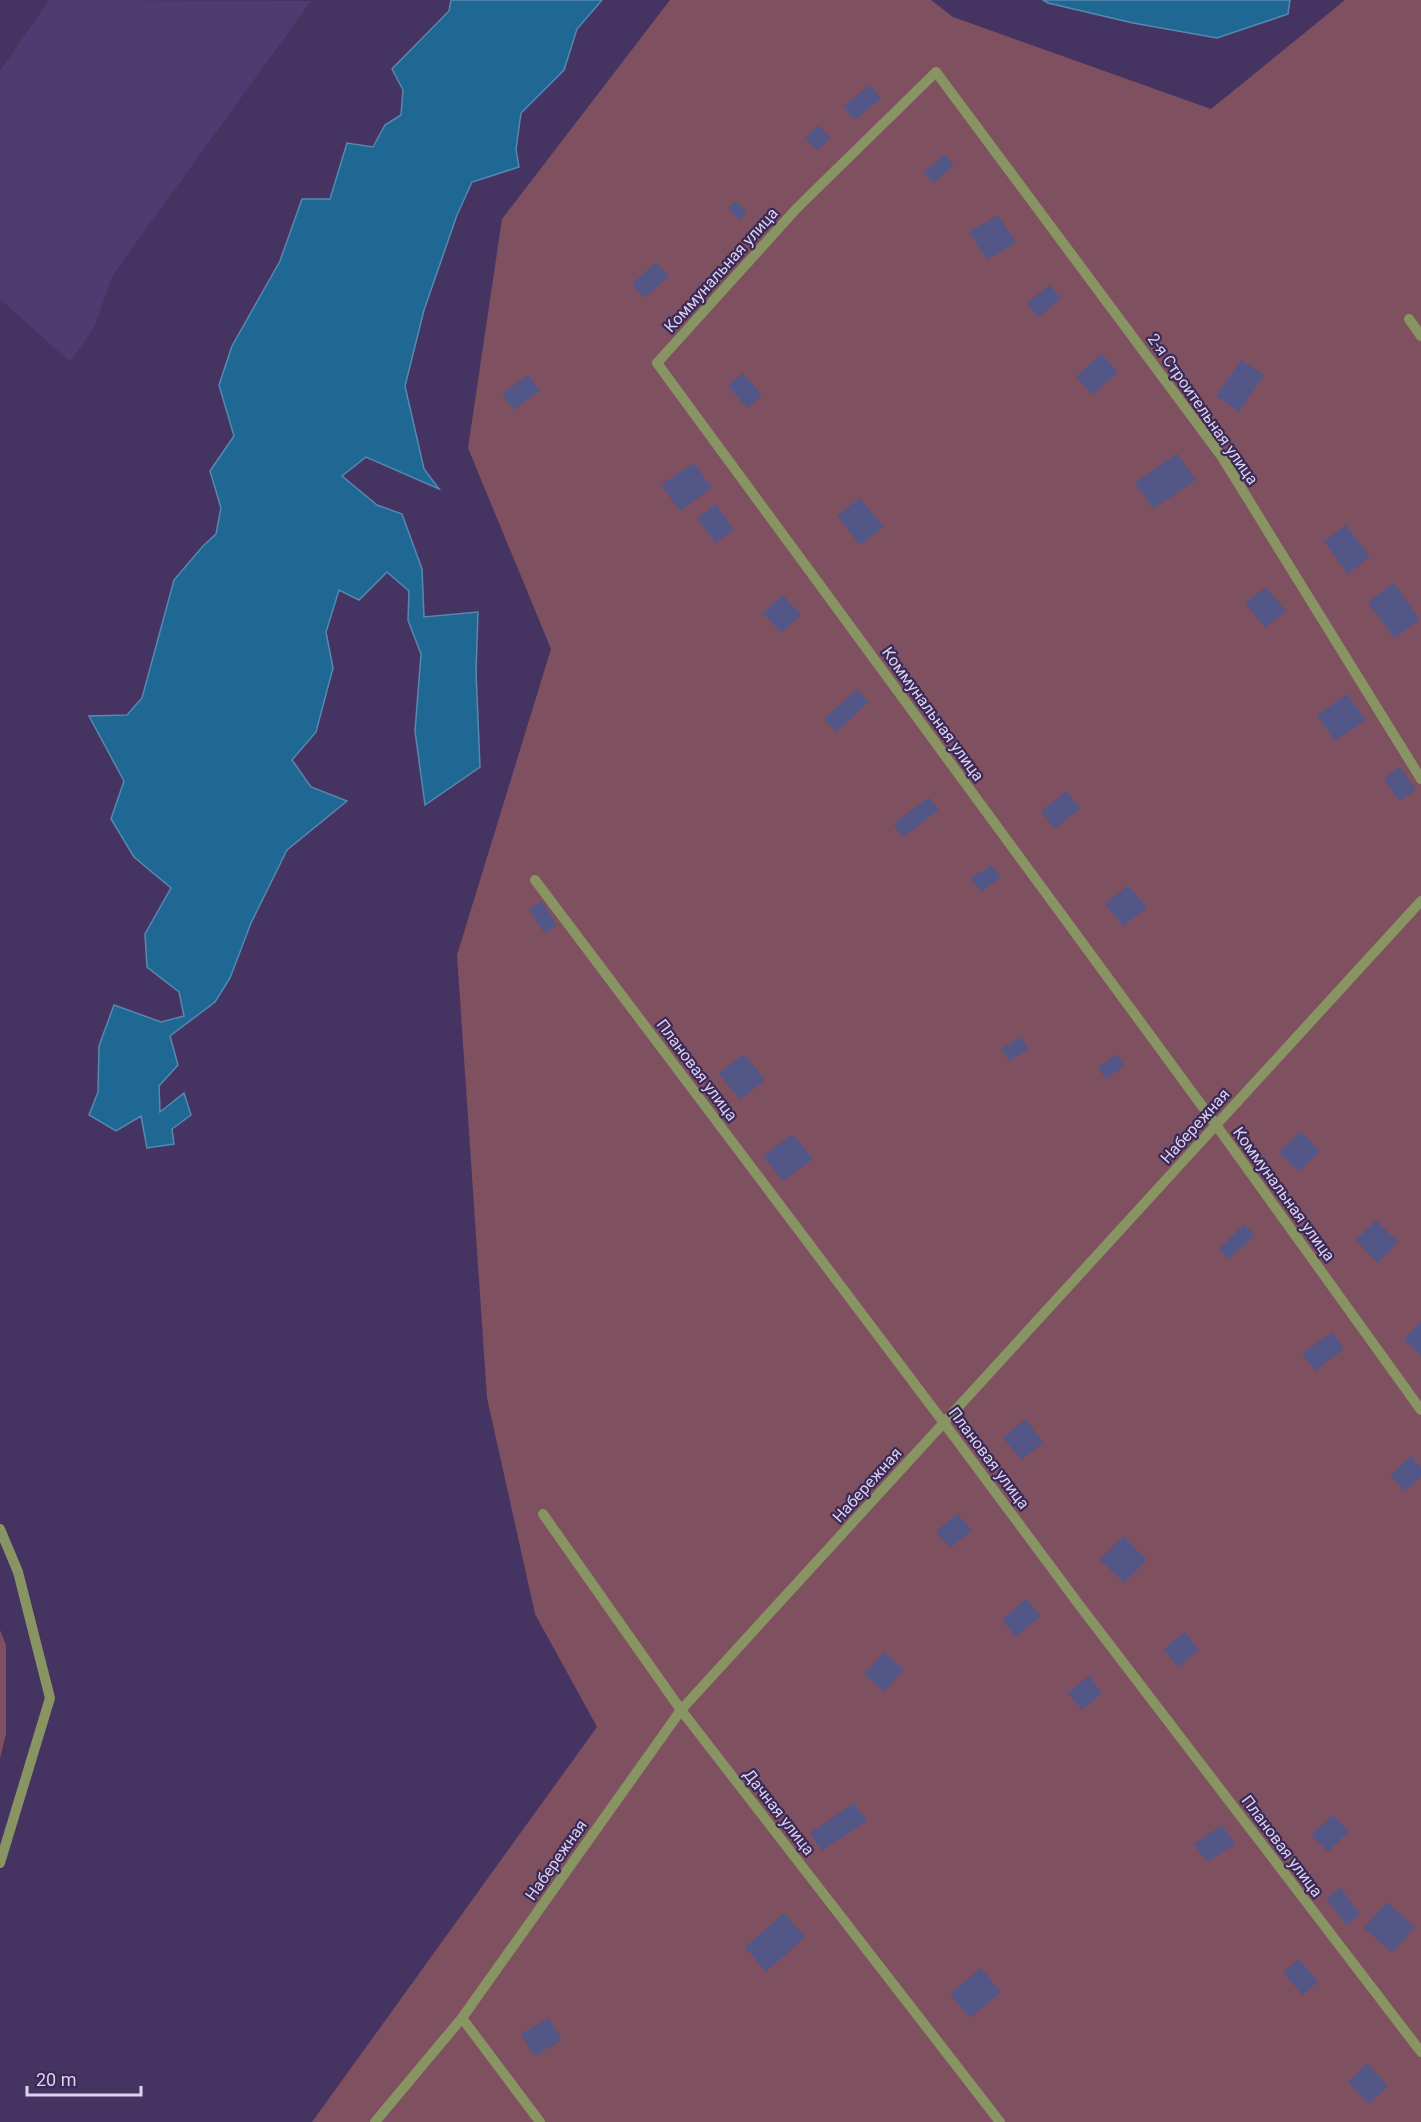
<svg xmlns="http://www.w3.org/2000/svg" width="1421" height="2122" viewBox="0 0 1421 2122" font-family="Roboto,sans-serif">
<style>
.built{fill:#4f3b70}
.green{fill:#7f505f}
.water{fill:#1e6893;stroke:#5788af;stroke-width:1.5}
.building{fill:#535788}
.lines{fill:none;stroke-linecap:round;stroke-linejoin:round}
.minor{stroke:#889462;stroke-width:10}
.labels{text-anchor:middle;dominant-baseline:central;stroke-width:4.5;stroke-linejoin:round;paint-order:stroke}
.street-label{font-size:16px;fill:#dcd3f0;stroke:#3b2957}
</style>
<rect width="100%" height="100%" fill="#453462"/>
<path class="built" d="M 49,0 L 311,1 L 112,276 L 95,326 L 70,362 L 0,299 L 0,71 Z"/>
<path class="green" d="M 670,0 L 931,0 L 953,17 L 1211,109 L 1345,0 L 1421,0 L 1421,2122 L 312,2122 L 597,1727 L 535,1614 L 487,1398 L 457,955 L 551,649 L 468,448 L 502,219 Z
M 0,1630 L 6,1645 L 6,1734 L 0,1758 Z"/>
<path class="water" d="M 451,0 L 602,0 L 577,29 L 564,70 L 521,113 L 516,149 L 519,167 L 472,182 L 457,215 L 424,310 L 405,386 L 424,469 L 439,489 L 366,457 L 342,476 L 377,505 L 402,514 L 422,569 L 424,617 L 478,612 L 476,672 L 480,767 L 425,805 L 415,731 L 421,654 L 408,620 L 409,591 L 387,572 L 359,600 L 339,590 L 326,632 L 333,668 L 316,732 L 292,760 L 311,787 L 347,801 L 287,850 L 251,923 L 230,978 L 215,1002 L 170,1036 L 178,1065 L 159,1086 L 160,1112 L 184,1093 L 191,1115 L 172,1129 L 174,1144 L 147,1148 L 141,1116 L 116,1131 L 89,1115 L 98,1092 L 99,1046 L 114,1005 L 161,1022 L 184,1016 L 179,992 L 147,967 L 145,934 L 171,888 L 134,857 L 111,819 L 124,781 L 89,716 L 127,715 L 142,698 L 174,580 L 203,546 L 216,534 L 221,508 L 210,471 L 234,436 L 219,385 L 232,346 L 280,261 L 302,199 L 330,199 L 347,143 L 373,147 L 385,125 L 401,115 L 403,90 L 392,69 L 449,11 Z
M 1043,0 L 1290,0 L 1288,14 L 1217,38 L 1133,23 L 1048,3 Z"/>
<path class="building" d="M 870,85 L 881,99 L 854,120 L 843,106 Z
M 818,125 L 831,138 L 817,150 L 805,138 Z
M 945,154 L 954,165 L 933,183 L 923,173 Z
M 736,201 L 747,213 L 739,221 L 728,208 Z
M 998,215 L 1016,243 L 987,260 L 969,232 Z
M 656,262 L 669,276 L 645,298 L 632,284 Z
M 1050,285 L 1061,299 L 1038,317 L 1027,303 Z
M 1101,354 L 1118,372 L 1093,395 L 1076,377 Z
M 1241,360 L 1264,375 L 1239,412 L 1216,396 Z
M 743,373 L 762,395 L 747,408 L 728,386 Z
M 528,375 L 540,391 L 513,410 L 502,394 Z
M 1177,453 L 1196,480 L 1153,509 L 1135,483 Z
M 694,463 L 712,488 L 680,511 L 661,485 Z
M 860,498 L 884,527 L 860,545 L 837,516 Z
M 716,504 L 734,530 L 715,543 L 697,518 Z
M 1346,525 L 1370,557 L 1348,574 L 1324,541 Z
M 1394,583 L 1420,620 L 1394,638 L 1368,602 Z
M 1266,587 L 1286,611 L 1265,628 L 1245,603 Z
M 783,595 L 801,615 L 781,633 L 763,613 Z
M 857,689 L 869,702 L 836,732 L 824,719 Z
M 1347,694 L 1366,720 L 1335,741 L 1317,715 Z
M 1400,767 L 1416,790 L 1399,801 L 1384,778 Z
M 1067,791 L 1080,808 L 1055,829 L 1041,811 Z
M 929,797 L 939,810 L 903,837 L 893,824 Z
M 992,865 L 1001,878 L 981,892 L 971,878 Z
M 1128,885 L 1147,908 L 1123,926 L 1105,904 Z
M 542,901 L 557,926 L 544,933 L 529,909 Z
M 1022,1037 L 1029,1049 L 1009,1061 L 1001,1049 Z
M 744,1054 L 765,1080 L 740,1100 L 719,1073 Z
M 1117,1054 L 1124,1066 L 1106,1079 L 1098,1068 Z
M 1301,1131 L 1320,1151 L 1299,1172 L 1279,1152 Z
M 793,1134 L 813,1159 L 783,1181 L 763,1156 Z
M 1376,1220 L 1398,1242 L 1378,1263 L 1356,1240 Z
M 1244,1224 L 1255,1235 L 1229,1259 L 1219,1249 Z
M 1421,1321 L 1421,1356 L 1404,1339 Z
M 1332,1332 L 1344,1349 L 1315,1371 L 1302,1354 Z
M 1025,1419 L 1043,1442 L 1022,1460 L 1003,1438 Z
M 1411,1456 L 1421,1467 L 1421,1477 L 1405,1491 L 1390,1475 Z
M 958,1514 L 972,1531 L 950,1548 L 936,1531 Z
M 1123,1536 L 1147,1560 L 1124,1583 L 1100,1560 Z
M 1026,1599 L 1041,1616 L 1016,1637 L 1002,1620 Z
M 1185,1632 L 1199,1650 L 1178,1667 L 1164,1649 Z
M 884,1652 L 904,1670 L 884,1692 L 864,1674 Z
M 1089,1676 L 1102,1693 L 1082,1710 L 1068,1693 Z
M 854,1803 L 867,1821 L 822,1851 L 810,1833 Z
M 1333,1815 L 1349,1831 L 1328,1852 L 1311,1835 Z
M 1222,1825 L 1235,1844 L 1207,1862 L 1194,1844 Z
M 1341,1888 L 1360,1915 L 1346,1925 L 1326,1898 Z
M 1387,1902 L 1415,1927 L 1392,1953 L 1364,1928 Z
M 784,1913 L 805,1937 L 766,1972 L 745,1947 Z
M 1299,1959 L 1318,1982 L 1302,1995 L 1283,1972 Z
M 981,1968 L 1001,1992 L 970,2018 L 950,1994 Z
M 549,2018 L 562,2040 L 534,2056 L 521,2034 Z
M 1367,2063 L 1388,2086 L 1369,2104 L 1348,2082 Z"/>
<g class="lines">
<path class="minor" d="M 1409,319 L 1421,336
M 1421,779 L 1222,457 L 936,72 L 797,208 L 657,363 L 1216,1125 L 1421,1410
M 535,880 L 944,1423 L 1080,1606 L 1421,2052
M 543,1514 L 681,1710 L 1000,2122
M 0,1529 L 18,1572 L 50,1698 L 0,1863
M 462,2018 L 540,2122
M 375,2122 L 462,2018 L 681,1710 L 1421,901"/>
</g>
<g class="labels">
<g class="street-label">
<text transform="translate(721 270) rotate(-48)">Коммунальная улица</text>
<text transform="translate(1203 409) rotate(55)">2-я Строительная улица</text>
<text transform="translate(933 714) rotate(54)">Коммунальная улица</text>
<text transform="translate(697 1070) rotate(53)">Плановая улица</text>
<text transform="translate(1195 1126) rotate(-48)">Набережная</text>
<text transform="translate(1284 1194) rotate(54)">Коммунальная улица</text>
<text transform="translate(989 1458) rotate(53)">Плановая улица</text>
<text transform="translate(867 1485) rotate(-48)">Набережная</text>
<text transform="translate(779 1812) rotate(52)">Дачная улица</text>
<text transform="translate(1282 1846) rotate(53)">Плановая улица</text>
<text transform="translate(556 1860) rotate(-55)">Набережная</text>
</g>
</g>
<path d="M27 2086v9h114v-9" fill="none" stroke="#dcd3f0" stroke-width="3"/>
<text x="36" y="2086" font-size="18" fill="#dcd3f0" stroke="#3b2957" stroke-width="4.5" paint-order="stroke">20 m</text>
</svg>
